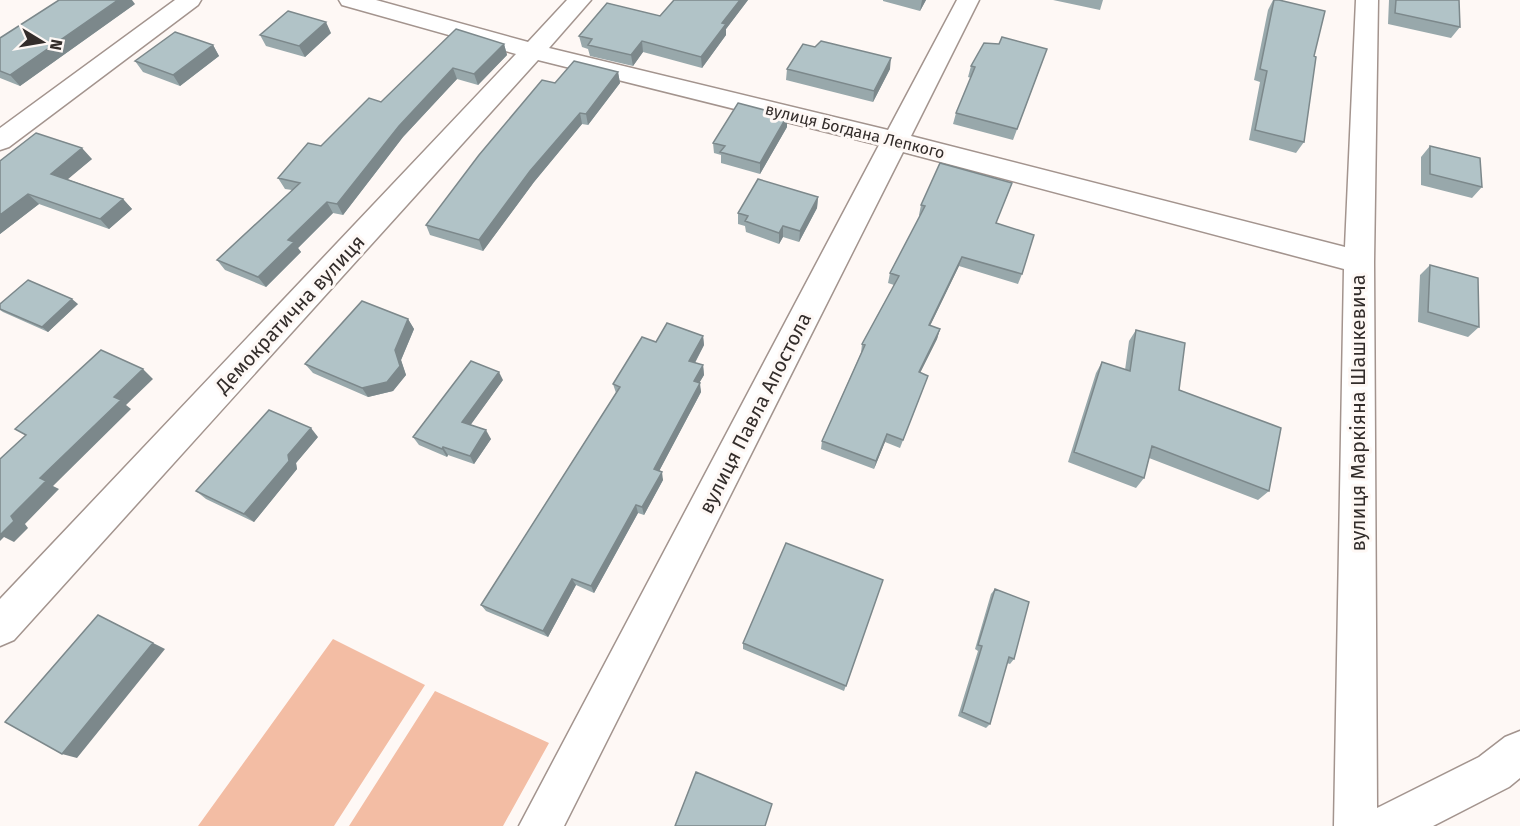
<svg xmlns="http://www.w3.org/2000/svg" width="1520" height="826" viewBox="0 0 1520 826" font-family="'Fira Sans',sans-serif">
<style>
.green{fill:#f3bda4}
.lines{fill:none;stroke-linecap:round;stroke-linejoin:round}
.minor-casing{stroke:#a3948e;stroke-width:3}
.minor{fill:#fff;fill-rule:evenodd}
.wall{fill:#98a8ab}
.shaded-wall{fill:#7c888b}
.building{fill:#b1c3c7;stroke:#7c888b;stroke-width:1.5}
.labels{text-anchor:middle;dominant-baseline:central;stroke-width:6;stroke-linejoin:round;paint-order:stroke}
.far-street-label{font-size:16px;fill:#332d2b;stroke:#fef8f5}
.street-label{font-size:20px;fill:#332d2b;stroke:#fef8f5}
</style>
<rect width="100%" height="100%" fill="#fef8f5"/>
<path class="green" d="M 333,639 L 425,685 L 334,826 L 198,826 Z
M 435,691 L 549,743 L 503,826 L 349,826 Z"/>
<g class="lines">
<g class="minor-casing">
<path id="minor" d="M 175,0 L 201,0 L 198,5 L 9,147 L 0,150 L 0,128 Z
M 339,0 L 376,0 L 528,42 L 567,0 L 591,0 L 549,48 L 888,130 L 957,0 L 979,0 L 911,136 L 1345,247 L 1356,0 L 1378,0 L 1374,262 L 1377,808 L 1479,757 L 1505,737 L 1520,731 L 1520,778 L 1509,787 L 1433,826 L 1334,826 L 1344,269 L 903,152 L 564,826 L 519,826 L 879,145 L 538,60 L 14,640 L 0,646 L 0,599 L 516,54 L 342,5 Z"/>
</g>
<use href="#minor" class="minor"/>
</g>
<path class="wall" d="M 674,0 L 748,0 L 726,29 L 726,35 L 702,68 L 643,52 L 633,66 L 590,56 L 588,49 L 582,47 L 579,36 L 660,16 Z
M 883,0 L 926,0 L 920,11 L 883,1 Z
M 1053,0 L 1103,0 L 1100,10 Z
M 1273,0 L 1279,0 L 1314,56 L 1304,142 L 1296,153 L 1249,140 L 1260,82 L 1254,80 L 1268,10 Z
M 1389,0 L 1459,0 L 1460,27 L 1451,38 L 1388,24 Z
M 135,4 L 20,86 L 0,78 L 0,38 Z
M 331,33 L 305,57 L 266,46 L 260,35 Z
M 504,44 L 507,55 L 478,85 L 457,79 L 403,137 L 343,215 L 333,213 L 298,248 L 301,252 L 266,287 L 225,270 L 217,260 L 292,190 L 285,189 L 278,178 L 381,102 Z
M 213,45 L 219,56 L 180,86 L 143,72 L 135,61 Z
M 1043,60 L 1013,140 L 953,124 L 956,113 L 971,78 L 968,77 L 971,66 Z
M 787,69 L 890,69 L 873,102 L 786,80 Z
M 618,72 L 620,83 L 588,125 L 582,124 L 534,182 L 483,251 L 430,235 L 426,225 L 555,83 Z
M 787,127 L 760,174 L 721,163 L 721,155 L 714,153 L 713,143 Z
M 1430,146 L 1482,187 L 1472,198 L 1421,185 L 1421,157 Z
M 92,159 L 67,179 L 123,199 L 132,209 L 109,229 L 39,204 L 0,234 L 0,161 Z
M 818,197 L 817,208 L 799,242 L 783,237 L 779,244 L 746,232 L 745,226 L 738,224 L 738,213 Z
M 921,205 L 997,223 L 1022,274 L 1018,284 L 959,266 L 930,326 L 940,329 L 937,339 L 920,373 L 928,376 L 900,448 L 885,442 L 874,469 L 821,449 L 822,441 L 861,353 L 862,344 L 894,285 L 888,283 L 890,273 L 920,216 L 919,215 Z
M 1430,265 L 1479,327 L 1468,337 L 1418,322 L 1420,275 Z
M 0,304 L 78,304 L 48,332 L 3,312 L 0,310 Z
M 408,319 L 414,329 L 401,360 L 406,375 L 393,391 L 368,397 L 313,373 L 305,364 Z
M 1136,330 L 1179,390 L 1269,491 L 1258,500 L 1149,458 L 1144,478 L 1136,488 L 1068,462 L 1096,373 L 1102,362 L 1125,370 L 1129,341 Z
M 703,336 L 704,345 L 695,363 L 703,365 L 704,375 L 699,383 L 701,392 L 659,471 L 663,480 L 644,515 L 638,513 L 594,593 L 576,585 L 548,637 L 486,611 L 481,605 L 616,393 L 613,384 L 656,342 Z
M 503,380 L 470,425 L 491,439 L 474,464 L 448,455 L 447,457 L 419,445 L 413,437 Z
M 318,437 L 296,463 L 297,469 L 254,522 L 206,499 L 196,491 Z
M 883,580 L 844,691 L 743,649 L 743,643 Z
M 995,589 L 1014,659 L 1010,664 L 1007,663 L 990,724 L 986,728 L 958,716 L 978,651 L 975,649 L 991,594 Z"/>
<path class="shaded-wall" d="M 118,0 L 132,0 L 135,4 L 20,86 L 10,75 Z
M 740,0 L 748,0 L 726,29 L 726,35 L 702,68 L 701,57 L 722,23 Z
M 922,0 L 926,0 L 920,11 Z
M 326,22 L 331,33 L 305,57 L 299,46 Z
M 642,41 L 643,52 L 633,66 L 631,55 Z
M 504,44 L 507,55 L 478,85 L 474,74 Z
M 213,45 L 219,56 L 180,86 L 173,75 Z
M 891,58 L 890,69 L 873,102 L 874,91 Z
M 453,68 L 457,79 L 403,137 L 343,215 L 337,204 L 399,126 Z
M 618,72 L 620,83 L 588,125 L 586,114 Z
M 580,113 L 582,124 L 534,182 L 483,251 L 479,240 L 530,171 Z
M 787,116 L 787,127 L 760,174 L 760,163 Z
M 82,148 L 92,159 L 61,185 L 51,174 Z
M 28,194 L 39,204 L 0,234 L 0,215 Z
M 818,197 L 817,208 L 799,242 L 800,231 Z
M 123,199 L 132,209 L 109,229 L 100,219 Z
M 327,202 L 333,213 L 298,248 L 301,252 L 266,287 L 258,277 L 288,240 Z
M 783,226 L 783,237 L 779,244 L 779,233 Z
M 962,257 L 959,266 L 926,334 L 929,325 Z
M 72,299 L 78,304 L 48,332 L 42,327 Z
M 408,319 L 414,329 L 401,360 L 406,375 L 393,391 L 368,397 L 362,388 L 395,350 Z
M 940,329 L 937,339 L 916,381 L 919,372 Z
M 703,336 L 704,345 L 691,370 L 689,361 Z
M 703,365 L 704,375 L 695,390 L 694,381 Z
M 143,369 L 153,379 L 126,405 L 131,409 L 53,486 L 59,489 L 25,524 L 28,528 L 14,542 L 4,537 L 0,541 L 0,535 L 11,516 L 40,478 L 114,397 Z
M 499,372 L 503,380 L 467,430 L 462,422 Z
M 700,383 L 701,392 L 656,477 L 654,469 Z
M 311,428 L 318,437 L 296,463 L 297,469 L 254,522 L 244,514 L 288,455 Z
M 486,430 L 491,439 L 474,464 L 470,456 Z
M 887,434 L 885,442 L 874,469 L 876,461 Z
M 443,447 L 448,455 L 447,457 L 442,449 Z
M 662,472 L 663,480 L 644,515 L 642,507 Z
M 636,505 L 638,513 L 594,593 L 591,586 Z
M 572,579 L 576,585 L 548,637 L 543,631 Z
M 98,615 L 165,649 L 77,758 L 62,754 Z"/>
<path class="building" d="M 59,0 L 118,0 L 10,75 L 0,71 L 0,38 Z
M 674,0 L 740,0 L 722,23 L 726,24 L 701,57 L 642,41 L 631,55 L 588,45 L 592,39 L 579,36 L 607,3 L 660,16 Z
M 1274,0 L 1279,0 L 1325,11 L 1314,56 L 1316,57 L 1304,142 L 1255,130 L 1267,71 L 1260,69 Z
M 1396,0 L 1459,0 L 1460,27 L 1395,13 Z
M 288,11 L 326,22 L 299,46 L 260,35 Z
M 456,29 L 504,44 L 474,74 L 453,68 L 399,126 L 337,204 L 327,202 L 288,240 L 294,242 L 258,277 L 217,260 L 300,183 L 278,178 L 308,143 L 321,146 L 369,98 L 381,102 Z
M 175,32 L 213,45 L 173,75 L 135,61 Z
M 1002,37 L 1047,49 L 1017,129 L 956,113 L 975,67 L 971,66 L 984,43 L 999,44 Z
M 821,41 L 891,58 L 874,91 L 787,69 L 803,44 L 815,47 Z
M 574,61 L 618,72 L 586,114 L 580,113 L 530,171 L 479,240 L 426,225 L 479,155 L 542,80 L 555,83 Z
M 738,103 L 787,116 L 760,163 L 720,152 L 725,146 L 713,143 Z
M 36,133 L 82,148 L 51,174 L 123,199 L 100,219 L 28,194 L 0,215 L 0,161 Z
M 1430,146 L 1480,158 L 1482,187 L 1430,174 Z
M 940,163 L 1012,183 L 996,223 L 1034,235 L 1022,274 L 962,257 L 929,325 L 940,329 L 919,372 L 928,376 L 903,440 L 887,434 L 876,461 L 822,441 L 865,345 L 862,344 L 899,276 L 890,273 L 925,206 L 921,205 Z
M 758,179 L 818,197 L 800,231 L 783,226 L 779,233 L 745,221 L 748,216 L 738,213 Z
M 1430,265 L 1478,278 L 1479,327 L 1428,312 Z
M 28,280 L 72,299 L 42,327 L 0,309 L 0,304 Z
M 362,301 L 408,319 L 395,350 L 400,366 L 387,382 L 362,388 L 305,364 Z
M 667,323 L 703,336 L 689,361 L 703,365 L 694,381 L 700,383 L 654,469 L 662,472 L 642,507 L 636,505 L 591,586 L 572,579 L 543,631 L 481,605 L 620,387 L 613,384 L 642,337 L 656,342 Z
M 1136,330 L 1185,343 L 1179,390 L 1281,428 L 1269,491 L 1152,446 L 1144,478 L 1074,452 L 1102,362 L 1130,371 Z
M 101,350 L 143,369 L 114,397 L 121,400 L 40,478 L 46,481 L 11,516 L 14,521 L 0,535 L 0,459 L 26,435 L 15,429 Z
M 471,361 L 499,372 L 462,422 L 486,430 L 470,456 L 443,447 L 442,449 L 413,437 Z
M 269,410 L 311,428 L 288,455 L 289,461 L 244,514 L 196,491 Z
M 786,543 L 883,580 L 846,686 L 743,643 Z
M 995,589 L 1029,602 L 1014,659 L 1009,657 L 990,724 L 962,712 L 982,646 L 978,645 Z
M 98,615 L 153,643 L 62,754 L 5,722 Z
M 696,772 L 772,804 L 765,826 L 675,826 Z"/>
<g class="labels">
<g class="far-street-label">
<text transform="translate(855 131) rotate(14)">вулиця Богдана Лепкого</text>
</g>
<g class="street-label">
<text transform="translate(290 314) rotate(-47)">Демократична вулиця</text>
<text transform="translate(755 413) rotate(-63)">вулиця Павла Апостола</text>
<text transform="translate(1358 413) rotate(-90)">вулиця Маркіяна Шашкевича</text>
</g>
</g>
<g transform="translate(42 42) rotate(101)" stroke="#fef8f5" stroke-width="4.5" paint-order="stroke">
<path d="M0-4.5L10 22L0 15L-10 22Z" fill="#332d2b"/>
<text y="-9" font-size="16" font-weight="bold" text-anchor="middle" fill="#332d2b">N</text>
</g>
</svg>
